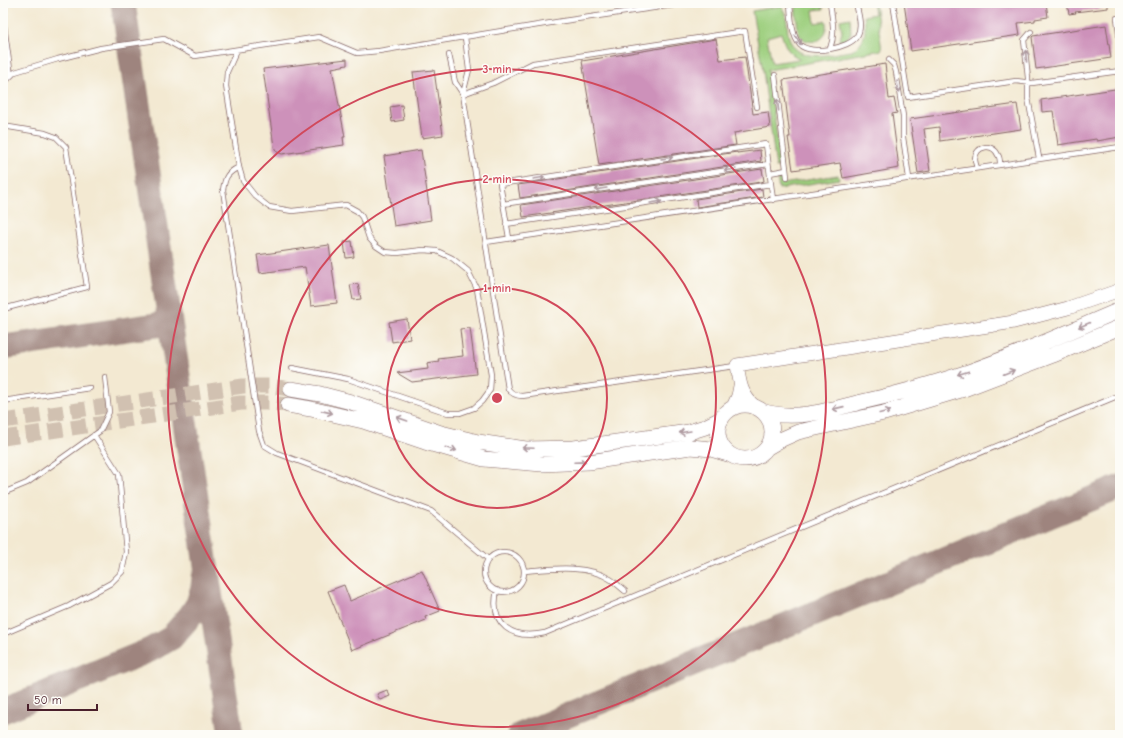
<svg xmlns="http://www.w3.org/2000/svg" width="1123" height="738" viewBox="0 0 1123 738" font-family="'Comic Neue',sans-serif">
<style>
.green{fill:#9dcf7e;stroke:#747754;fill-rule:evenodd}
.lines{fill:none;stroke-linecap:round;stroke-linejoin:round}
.taxiway{stroke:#9e847e;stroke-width:25}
.building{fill:#cd91ba}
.primary-tunnel{stroke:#d1c1b1;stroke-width:15;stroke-dasharray:15 8;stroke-linecap:butt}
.lane-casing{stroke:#856665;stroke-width:6}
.secondary-casing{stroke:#856665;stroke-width:14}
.primary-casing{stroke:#856665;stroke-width:16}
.lane{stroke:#fff;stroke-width:4.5}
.secondary{stroke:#fff;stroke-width:13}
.primary{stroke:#fff;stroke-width:15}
.oneway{stroke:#ae9aa0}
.ring{fill:none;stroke:#d1495b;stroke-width:2}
.centre{fill:#d1495b;stroke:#fdfcf7;stroke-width:2}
.ring-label{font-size:12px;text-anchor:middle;font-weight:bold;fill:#d1495b;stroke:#fdfcf7;stroke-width:3;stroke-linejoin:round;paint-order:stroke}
</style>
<rect width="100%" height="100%" fill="#fdfcf7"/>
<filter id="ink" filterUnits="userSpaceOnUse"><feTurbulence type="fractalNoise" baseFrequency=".025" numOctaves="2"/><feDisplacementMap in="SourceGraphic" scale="8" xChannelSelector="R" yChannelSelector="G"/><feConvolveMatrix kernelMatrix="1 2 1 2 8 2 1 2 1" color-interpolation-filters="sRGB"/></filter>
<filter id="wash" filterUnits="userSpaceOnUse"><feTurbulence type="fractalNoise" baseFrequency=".012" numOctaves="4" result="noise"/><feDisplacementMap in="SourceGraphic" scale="16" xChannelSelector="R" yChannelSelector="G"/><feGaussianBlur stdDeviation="0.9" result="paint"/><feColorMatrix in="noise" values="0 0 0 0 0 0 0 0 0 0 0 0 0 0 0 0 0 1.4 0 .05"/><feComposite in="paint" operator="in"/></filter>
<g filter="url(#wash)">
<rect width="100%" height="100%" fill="#f3e9d2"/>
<path class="green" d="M 811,3 L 820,3 L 824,9 L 813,10 L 815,23 L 826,21 C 826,26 827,30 825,34 C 820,44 804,44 799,34 C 797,30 798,25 797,21 C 796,15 795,11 797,5 Z
M 873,3 L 875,3 L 882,50 L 768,70 L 781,166 L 776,167 L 763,71 L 752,11 L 781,6 C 787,14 787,23 788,33 C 794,66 828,54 852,51 C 866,41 866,32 864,16 L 875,14 ZM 781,33 C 786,48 787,52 800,59 L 772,63 L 767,37 Z
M 850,18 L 851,33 L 847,39 L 839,42 L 842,32 L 840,20 Z
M 838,175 L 839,179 L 779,189 L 777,177 L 782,176 L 783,184 Z"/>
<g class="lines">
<path class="taxiway" d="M 123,3 L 231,735
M 3,347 L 170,323
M 3,711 L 150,650 L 171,638 L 190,616 L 198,604 L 203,587 L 204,577
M 520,735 L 1120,487"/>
</g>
<g id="blocks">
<path class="building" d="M 904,3 L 1046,3 L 1048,17 L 1035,19 L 1035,21 L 1018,23 L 1020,35 L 911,51 Z
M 1067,3 L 1108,3 L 1108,8 L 1075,12 L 1076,13 L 1069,14 Z
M 1106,25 L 1111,58 L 1036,69 L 1032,37 L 1033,36 Z
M 716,39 L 720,60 L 745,57 L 753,114 L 768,112 L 770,127 L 734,133 L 736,145 L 599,165 L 582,61 Z
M 347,59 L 347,65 L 332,68 L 345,137 L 343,137 L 344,145 L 282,154 L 277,152 L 274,147 L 263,69 Z
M 885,64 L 889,99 L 894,98 L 897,113 L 892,114 L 899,168 L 843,178 L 840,163 L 793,170 L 788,137 L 790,137 L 783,80 Z
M 434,70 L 443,135 L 422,138 L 413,72 Z
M 1115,89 L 1118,109 L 1120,109 L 1120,137 L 1097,141 L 1096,139 L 1058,145 L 1053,111 L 1042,112 L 1041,100 Z
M 1017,104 L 1021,129 L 940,141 L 939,127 L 924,129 L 930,171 L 918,173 L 910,119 Z
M 402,105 L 404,120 L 392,122 L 390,107 Z
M 421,150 L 431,220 L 394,226 L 384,156 Z
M 760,150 L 761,161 L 520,198 L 518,185 L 737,152 L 737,153 Z
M 762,169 L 764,181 L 761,182 L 523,217 L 521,205 Z
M 762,189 L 763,197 L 697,207 L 696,199 Z
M 352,241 L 354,257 L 346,258 L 344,242 Z
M 329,245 L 337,303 L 311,306 L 305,267 L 260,273 L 257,255 Z
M 358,284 L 361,299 L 353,300 L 350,285 Z
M 407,319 L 410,339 L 392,342 L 389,322 Z
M 470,328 L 476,374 L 412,382 L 397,373 L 428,369 L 427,363 L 439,361 L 438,359 L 463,356 L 460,329 Z
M 422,570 L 440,611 L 425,617 L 426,620 L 352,650 L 328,591 L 344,585 L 350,601 Z
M 387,690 L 390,696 L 380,700 L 377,694 Z"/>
</g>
</g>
<g filter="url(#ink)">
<use href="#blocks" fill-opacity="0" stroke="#856665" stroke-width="1"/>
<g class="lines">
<path class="primary-tunnel" d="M 3,421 L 243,386 L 269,386 L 291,389
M 3,438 L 241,403 L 271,403 L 288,405"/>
<g class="lane-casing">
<path id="lane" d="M 790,3 C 791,15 791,35 800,45 C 811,55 849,49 857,36 C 863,27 858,13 856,3
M 830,3 C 832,20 836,32 830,49
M 893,3 L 908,97 L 1016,81 L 1032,83 L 1120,71
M 3,18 L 11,76 L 15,72 L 58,59 L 101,48 L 164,39 L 195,56 L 319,37 L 357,53 L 379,51 L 563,21 L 688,3
M 1117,18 L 1120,42
M 1031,32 L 1024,40 L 1028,78 L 1028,98 L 1039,158
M 237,50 L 227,72 L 226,86 L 239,167 L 243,181 L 255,196 L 269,207 L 292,211 L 346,205 L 357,211 L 362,217 L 369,238 L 376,246 L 385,252 L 397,253 L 423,250 L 437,251 L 452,258 L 468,271 L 477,289 L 491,375 L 490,390 L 482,401 L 474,408 L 460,413 L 448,413 L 348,379 L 292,368
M 449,55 L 455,82 L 463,94 L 469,70 L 465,37
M 889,60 L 894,65 L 896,72 L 903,116 L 903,137 L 909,178
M 775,75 L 787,177
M 3,84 L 11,76
M 3,126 L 45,133 L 56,137 L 66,147 L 87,287 L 3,309
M 239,167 C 227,173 225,177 223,190 L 259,431 L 264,445 L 277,453 L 431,511 L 488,559
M 977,168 C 976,165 975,162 975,159 C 976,145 993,143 998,155 C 1000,157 1000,162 1000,165
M 770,173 L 786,170
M 503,204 L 768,164
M 506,224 L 771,184
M 509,238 L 500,184 L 766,144 L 773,200
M 486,242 L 1120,147
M 735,366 L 522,396 C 516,396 512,394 508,389 L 463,94 L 493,83 L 533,63 L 745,31 L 757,107
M 3,401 L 90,388
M 3,493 L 27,483 L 100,431 L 109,412 L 105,377
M484 572a20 20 0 1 1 40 0a20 20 0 1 1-40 0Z
M 524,571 C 550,569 586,564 610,579 C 615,582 620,587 625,591
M 497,590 C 489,626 513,640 545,633 L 1120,395
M 3,634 L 69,606 L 111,583 L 122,572 L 126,552 L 119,474 L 94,435"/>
</g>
<g class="secondary-casing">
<path id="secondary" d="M 755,407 C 741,394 740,384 737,365 L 1014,322 L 1068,308 L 1120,290
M 732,409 L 738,396 L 740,386"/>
</g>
<g class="primary-casing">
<path id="primary" d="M 291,389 L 320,394 L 351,402 L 441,433 L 478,442 L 526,449 L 574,448 L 689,432 L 705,427 L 721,419
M 288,405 L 311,409 L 363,421 L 425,442 L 484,459 L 542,464 L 589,462 L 691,447 L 711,449 L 728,454
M718 432a27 27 0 1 1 54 0a27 27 0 1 1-54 0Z
M 762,411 C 793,421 826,411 857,403 C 894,395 932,384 968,372 C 1020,354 1070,331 1120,310
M 768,447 L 780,440 L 798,432 L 884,413 L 964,389 L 1053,355 L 1120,327"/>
</g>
<use href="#lane" class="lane"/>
<use href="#secondary" class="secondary"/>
<use href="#primary" class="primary"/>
</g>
<defs><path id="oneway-shaft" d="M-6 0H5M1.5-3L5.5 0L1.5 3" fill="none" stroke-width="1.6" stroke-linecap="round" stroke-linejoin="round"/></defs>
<g class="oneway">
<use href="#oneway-shaft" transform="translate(798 40) rotate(55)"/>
<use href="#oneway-shaft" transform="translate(1026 56) rotate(-95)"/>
<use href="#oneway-shaft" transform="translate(898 87) rotate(81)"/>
<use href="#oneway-shaft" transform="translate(778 105) rotate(-97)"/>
<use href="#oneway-shaft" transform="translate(667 158) rotate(-9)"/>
<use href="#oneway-shaft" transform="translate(730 170) rotate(171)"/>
<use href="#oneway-shaft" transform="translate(539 178) rotate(-9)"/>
<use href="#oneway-shaft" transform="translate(601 189) rotate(171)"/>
<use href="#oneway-shaft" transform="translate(656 202) rotate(-9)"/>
<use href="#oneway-shaft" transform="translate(1084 325) rotate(157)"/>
<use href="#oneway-shaft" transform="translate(1009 372) rotate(-21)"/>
<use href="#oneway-shaft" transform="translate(963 373) rotate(163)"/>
<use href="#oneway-shaft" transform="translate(838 408) rotate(167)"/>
<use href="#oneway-shaft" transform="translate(327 412) rotate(13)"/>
<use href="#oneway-shaft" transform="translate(885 412) rotate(-15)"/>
<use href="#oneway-shaft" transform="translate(402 419) rotate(-161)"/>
<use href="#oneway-shaft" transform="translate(685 432) rotate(171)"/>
<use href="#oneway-shaft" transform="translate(528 448) rotate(-177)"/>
<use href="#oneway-shaft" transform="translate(451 449) rotate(16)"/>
<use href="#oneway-shaft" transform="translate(580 462) rotate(-2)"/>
</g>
</g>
<g class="ring">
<circle cx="497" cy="398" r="110"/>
<circle cx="497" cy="398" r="219"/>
<circle cx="497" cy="398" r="329"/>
</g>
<circle cx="497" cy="398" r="6" class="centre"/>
<g class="ring-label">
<text x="497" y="73">3 min</text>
<text x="497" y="183">2 min</text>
<text x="497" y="292">1 min</text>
</g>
<rect width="1123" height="738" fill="none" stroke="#fdfcf7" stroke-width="16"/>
<path d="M28 704v6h69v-6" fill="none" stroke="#4a1f2b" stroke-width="2"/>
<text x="34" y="704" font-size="12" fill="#4a1f2b" stroke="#fdfcf7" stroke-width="3" paint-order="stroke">50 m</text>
</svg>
